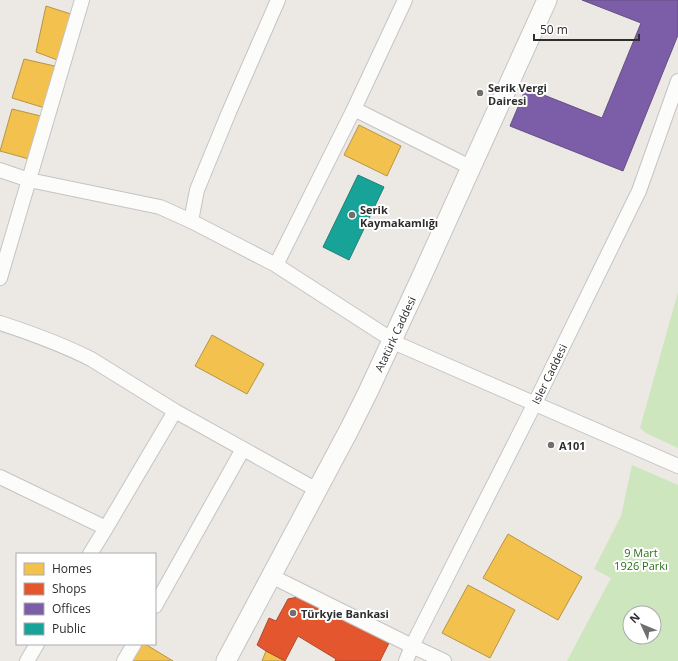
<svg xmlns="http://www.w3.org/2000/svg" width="678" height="661" viewBox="0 0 678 661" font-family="'Open Sans',sans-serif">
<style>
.green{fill:#cee6be;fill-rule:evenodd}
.homes{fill:#f2c14e;stroke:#b79544}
.shops{fill:#e4572e;stroke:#ad4b2e}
.offices{fill:#7b5ea7;stroke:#645083}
.public{fill:#17a398;stroke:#1e8078}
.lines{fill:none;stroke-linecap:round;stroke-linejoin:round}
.street-casing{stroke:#c5c4c5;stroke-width:16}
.secondary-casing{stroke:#c5c4c5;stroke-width:21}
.street{stroke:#fcfcfb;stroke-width:14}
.secondary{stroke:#fcfcfb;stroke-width:19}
.poi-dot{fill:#706f6e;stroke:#fff;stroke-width:1.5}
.labels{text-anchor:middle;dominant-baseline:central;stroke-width:4;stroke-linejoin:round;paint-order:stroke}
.poi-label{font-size:11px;font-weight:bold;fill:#2e2e2e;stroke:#fff;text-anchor:start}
.street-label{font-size:11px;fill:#2e2e2e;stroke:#fff}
.park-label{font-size:11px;fill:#2c6e1b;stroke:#fff}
</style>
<rect width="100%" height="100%" fill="#ece8e4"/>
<path class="green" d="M 678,292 L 678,448 L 646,433 L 640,428 Z
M 632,465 L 678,485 L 678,661 L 567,661 L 611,578 L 594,569 L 621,516 ZM 630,613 L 654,613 L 654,637 L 630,637 Z"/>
<path class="homes" d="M 46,6 L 74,15 L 60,61 L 36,52 Z
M 24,59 L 59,67 L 45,108 L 12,98 Z
M 12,109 L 45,117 L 29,159 L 0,151 Z
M 359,125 L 401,146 L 387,176 L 344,155 Z
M 212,335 L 264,364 L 247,394 L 195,366 Z
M 508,534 L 582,577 L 558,620 L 483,578 Z
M 468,585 L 515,610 L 490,658 L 442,633 Z
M 141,644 L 145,644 L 173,661 L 132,661 Z
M 266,651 L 285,661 L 262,661 Z"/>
<path class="shops" d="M 298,597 L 389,643 L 380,661 L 335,661 L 336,659 L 298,636 L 285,661 L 266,651 L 257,645 L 269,618 L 276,621 L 288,599 Z"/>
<path class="offices" d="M 582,0 L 678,0 L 678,35 L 623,171 L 510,126 L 526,88 L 602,118 L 641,23 Z"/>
<path class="public" d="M 358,175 L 384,187 L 349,260 L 323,247 Z"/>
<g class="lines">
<g class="street-casing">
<path id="street" d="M 354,109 L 472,168
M 0,170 L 29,180 L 160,207 L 191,221 L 276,265 L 400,345 L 678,466
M 191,221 L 197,190 L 229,112 L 278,0
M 276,265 L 354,109 L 405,0
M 0,278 L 82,0
M 0,323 C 31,333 61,344 91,359 L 175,411 L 317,490
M 0,477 L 106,528
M 90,554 L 106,528 L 175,411
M 271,576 L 412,646 L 444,661
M 155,606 L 243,449
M 27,661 L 37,644
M 124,661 L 134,644
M 406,661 L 412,646 L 535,403 L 639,191 L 678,81"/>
</g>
<g class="secondary-casing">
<path id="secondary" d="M 226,661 L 349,430 L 368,392 L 420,280 L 547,0"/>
</g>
<use href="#street" class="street"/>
<use href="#secondary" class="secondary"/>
</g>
<g class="poi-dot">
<circle cx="480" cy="93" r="4"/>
<circle cx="352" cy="215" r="4"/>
<circle cx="551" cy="445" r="4"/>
<circle cx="293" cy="613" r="4"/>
</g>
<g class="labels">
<g class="poi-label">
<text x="488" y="87">Serik Vergi<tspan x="488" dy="13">Dairesi</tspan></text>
<text x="360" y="209">Serik<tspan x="360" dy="13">Kaymakamlığı</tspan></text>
<text x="559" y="445">A101</text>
<text x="301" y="613">Türkyie Bankasi</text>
</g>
<g class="street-label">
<text transform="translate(395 334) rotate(-65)">Atatürk Caddesi</text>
<text transform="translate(549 374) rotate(-64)">Isler Caddesi</text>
</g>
<g class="park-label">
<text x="641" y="552">9 Mart<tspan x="641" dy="13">1926 Parkı</tspan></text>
</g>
</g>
<rect x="16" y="553" width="140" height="92" fill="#ffffff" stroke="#ababab"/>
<rect x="24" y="563" width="20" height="12" fill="#f2c14e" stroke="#ababab"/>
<text x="52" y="573" font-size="12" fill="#2e2e2e">Homes</text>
<rect x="24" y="583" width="20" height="12" fill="#e4572e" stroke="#ababab"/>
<text x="52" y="593" font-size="12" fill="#2e2e2e">Shops</text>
<rect x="24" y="603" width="20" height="12" fill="#7b5ea7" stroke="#ababab"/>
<text x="52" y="613" font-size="12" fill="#2e2e2e">Offices</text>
<rect x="24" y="623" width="20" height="12" fill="#17a398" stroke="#ababab"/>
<text x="52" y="633" font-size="12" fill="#2e2e2e">Public</text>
<g transform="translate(642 625) rotate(314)"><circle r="19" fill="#ffffff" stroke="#ababab"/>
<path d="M0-3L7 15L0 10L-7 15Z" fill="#706f6e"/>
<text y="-6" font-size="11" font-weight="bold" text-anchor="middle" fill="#2e2e2e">N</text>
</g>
<path d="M534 34v6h105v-6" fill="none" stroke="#2e2e2e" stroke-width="2"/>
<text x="540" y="34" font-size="12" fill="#2e2e2e" stroke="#ffffff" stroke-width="3" paint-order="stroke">50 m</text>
</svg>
